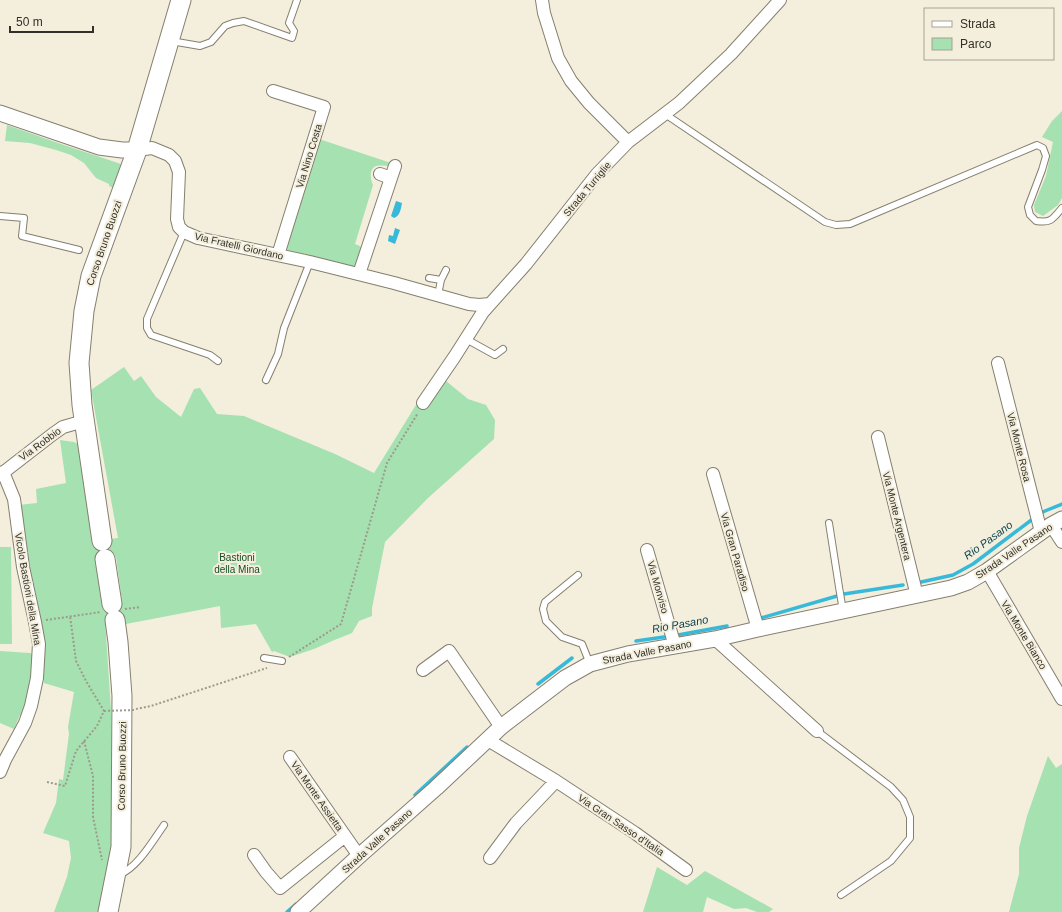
<svg xmlns="http://www.w3.org/2000/svg" width="1062" height="912" viewBox="0 0 1062 912" font-family="Helvetica,sans-serif">
<style>
.green{fill:#a5e1b1;fill-rule:evenodd}
.water{fill:#39b9d9}
.lines{fill:none;stroke-linecap:round;stroke-linejoin:round}
.stream{stroke:#39b9d9;stroke-width:3.5}
.service-casing{stroke:#857f6f;stroke-width:8}
.minor-casing{stroke:#857f6f;stroke-width:14}
.tertiary-casing{stroke:#857f6f;stroke-width:17}
.primary-casing{stroke:#857f6f;stroke-width:21}
.path{stroke:#9e9a8d;stroke-width:2;stroke-dasharray:2 2;stroke-linecap:butt}
.service{stroke:#fff;stroke-width:6}
.minor{stroke:#fff;stroke-width:12}
.tertiary{stroke:#fff;stroke-width:15}
.primary{stroke:#fff;stroke-width:19}
.path-bridge{stroke:#9e9a8d;stroke-width:2;stroke-dasharray:2 2;stroke-linecap:butt}
.labels{text-anchor:middle;dominant-baseline:central;stroke-width:4;stroke-linejoin:round;paint-order:stroke}
.street-label{font-size:10px;fill:#312f28;stroke:#f4eedc}
.park-label{font-size:10px;fill:#124c25;stroke:#f4eedc}
.water-label{font-size:11px;font-style:italic;fill:#0b4351;stroke:#f4eedc}
</style>
<rect width="100%" height="100%" fill="#f4eedc"/>
<path class="green" d="M 1062,111 L 1062,198 L 1058,205 L 1043,216 L 1035,212 L 1034,205 L 1046,176 L 1053,142 L 1042,137 L 1052,121 Z
M 7,125 L 61,144 L 121,164 L 114,188 L 109,186 L 109,184 L 96,178 L 84,163 L 71,155 L 56,150 L 30,143 L 5,141 Z
M 319,139 L 391,163 L 390,166 C 386,166 380,165 376,166 C 369,169 370,179 373,185 L 355,244 L 364,248 L 358,269 L 290,253 L 287,249 L 287,244 Z
M 124,367 L 134,381 L 141,376 L 156,397 L 181,417 L 194,389 L 200,388 L 217,414 L 244,416 L 335,454 L 374,473 L 435,374 L 440,376 L 468,399 L 486,405 L 495,420 L 494,439 L 428,498 L 385,542 L 372,608 L 372,616 L 359,621 L 352,633 L 332,641 L 314,649 L 290,657 L 274,651 L 272,652 L 256,624 L 221,628 L 220,606 L 126,624 L 125,617 L 105,620 L 111,710 L 113,849 L 99,912 L 54,912 L 67,877 L 71,858 L 69,841 L 43,833 L 56,803 L 59,779 L 63,780 L 69,734 L 68,727 L 74,692 L 44,683 L 43,633 L 33,592 L 19,505 L 37,503 L 36,489 L 66,483 L 60,440 L 74,442 L 80,445 L 94,541 L 118,538 L 91,390 ZM 116,557 L 122,601 L 103,604 L 97,559 Z
M 0,547 L 11,547 L 12,644 L 0,644 Z
M 0,651 L 30,653 L 34,655 L 26,707 L 19,717 L 14,729 L 0,723 Z
M 1048,756 L 1056,768 L 1062,764 L 1062,912 L 1009,912 L 1019,874 L 1019,848 L 1027,816 Z
M 657,867 L 687,885 L 705,871 L 773,909 L 769,912 L 757,912 L 746,908 L 734,909 L 707,897 L 703,912 L 643,912 Z"/>
<path class="water" d="M 396,201 L 402,203 C 401,209 400,216 394,218 L 391,216 Z
M 395,228 L 400,230 L 395,244 L 388,241 L 389,235 L 393,236 Z"/>
<g class="lines">
<path class="stream" d="M 1039,514 L 1045,511 L 1062,504
M 921,582 L 953,575 L 973,564 L 1034,518
M 761,618 L 844,594 L 903,585
M 636,641 L 678,635 L 727,626
M 538,684 L 572,658
M 415,795 L 467,747
M 287,912 L 296,904"/>
<g class="service-casing">
<path id="service" d="M 171,41 L 200,46 L 211,42 L 225,26 L 233,23 L 244,21 L 292,38 L 294,31 L 289,23 L 297,0
M 665,114 L 825,222 L 836,225 L 850,224 L 1037,145 L 1043,148 L 1046,156 L 1042,170 L 1028,207 L 1030,215 L 1036,221 C 1051,223 1052,220 1062,208
M 0,216 L 24,218 L 22,236 L 79,250
M 184,232 L 147,319 L 147,328 L 151,335 L 210,355 L 218,361
M 429,278 L 441,280
M 438,295 L 441,280 L 446,270
M 466,339 L 495,355 L 503,349
M 266,380 L 278,354 L 284,328 L 310,262
M 829,523 L 839,587 L 843,611
M 578,575 L 545,602 L 543,609 L 546,621 L 562,637 L 582,644 L 590,664
M 264,658 L 282,661
M 817,731 L 891,787 L 903,800 L 910,817 L 910,838 L 891,861 L 841,895
M 119,875 C 138,867 152,842 164,825"/>
</g>
<g class="minor-casing">
<path id="minor" d="M 542,0 L 544,13 L 558,58 L 571,81 L 589,103 L 628,142
M 273,91 L 324,107 L 278,255
M 137,150 L 152,148 L 169,155 L 175,161 L 179,172 L 177,219 L 179,227 L 184,232 L 198,238 L 310,262 L 394,283 L 469,304 L 479,305 L 490,304
M 391,178 L 395,166
M 359,274 L 391,178 L 380,174
M 998,363 L 1041,532
M 423,403 L 455,356 L 483,312 L 526,264 L 597,174 L 628,142 L 679,103 L 731,54 L 780,0
M 878,437 L 917,596
M 713,474 L 758,629
M 0,475 L 53,434 L 63,427 L 84,421
M 1051,525 L 1062,542
M 647,550 L 675,646
M 987,571 L 1062,699
M 715,639 L 817,731
M 423,670 L 449,651 L 501,727
M 488,740 L 556,781 L 635,833 L 686,870
M 290,757 L 359,856
M 0,772 L 5,760 L 25,723 L 31,706 L 37,678 L 39,644 L 35,622 L 23,567 L 14,499 L 3,472
M 254,855 L 266,872 L 280,888 L 345,836
M 490,858 L 516,823 L 556,781"/>
</g>
<g class="tertiary-casing">
<path id="tertiary" d="M 0,113 L 99,147 L 122,150 L 137,150
M 298,912 L 359,856 L 436,788 L 501,727 L 565,678 L 590,664 L 628,654 L 715,639 L 758,629 L 951,588 L 968,582 L 987,571 L 1051,525 L 1062,519"/>
</g>
<g class="primary-casing">
<path id="primary" d="M 102,541 L 82,405 L 79,363 L 84,311 L 91,276 L 137,150 L 181,0
M 105,559 L 112,604
M 108,912 L 121,847 L 122,696 L 118,642 L 115,620"/>
</g>
<path class="path" d="M 125,609 L 140,607
M 46,620 L 101,612
M 289,657 L 341,624 L 387,463 L 418,413
M 136,709 L 151,706 L 267,668
M 84,741 L 93,776 L 93,817 L 102,860
M 47,782 L 65,786 L 76,751 L 97,726 L 104,711 L 86,681 L 76,661 L 70,616"/>
<use href="#service" class="service"/>
<use href="#minor" class="minor"/>
<use href="#tertiary" class="tertiary"/>
<use href="#primary" class="primary"/>
<path class="path-bridge" d="M 104,711 L 134,710"/>
</g>
<g class="labels">
<g class="street-label">
<text transform="translate(309 156) rotate(-73)">Via Nino Costa</text>
<text transform="translate(587 189) rotate(-50)">Strada Turriglie</text>
<text transform="translate(104 243) rotate(-71)">Corso Bruno Buozzi</text>
<text transform="translate(239 246) rotate(13)">Via Fratelli Giordano</text>
<text transform="translate(40 444) rotate(-36)">Via Robbio</text>
<text transform="translate(1019 447) rotate(76)">Via Monte Rosa</text>
<text transform="translate(897 516) rotate(76)">Via Monte Argentera</text>
<text transform="translate(1014 551) rotate(-34)">Strada Valle Pasano</text>
<text transform="translate(735 552) rotate(74)">Via Gran Paradiso</text>
<text transform="translate(658 587) rotate(74)">Via Monviso</text>
<text transform="translate(28 589) rotate(80)">Vicolo Bastioni della Mina</text>
<text transform="translate(1024 635) rotate(59)">Via Monte Bianco</text>
<text transform="translate(647 652) rotate(-11)">Strada Valle Pasano</text>
<text transform="translate(122 766) rotate(-89)">Corso Bruno Buozzi</text>
<text transform="translate(317 796) rotate(55)">Via Monte Assietta</text>
<text transform="translate(621 825) rotate(34)">Via Gran Sasso d'Italia</text>
<text transform="translate(377 841) rotate(-42)">Strada Valle Pasano</text>
</g>
<g class="park-label">
<text x="237" y="557">Bastioni<tspan x="237" dy="12">della Mina</tspan></text>
</g>
<g class="water-label">
<text transform="translate(988 540) rotate(-36)">Rio Pasano</text>
<text transform="translate(680 624) rotate(-10)">Rio Pasano</text>
</g>
</g>
<rect x="924" y="8" width="130" height="52" fill="#f4eedc" stroke="#a6a294"/>
<rect x="932" y="21" width="20" height="6" fill="#ffffff" stroke="#a6a294"/>
<text x="960" y="28" font-size="12" fill="#312f28">Strada</text>
<rect x="932" y="38" width="20" height="12" fill="#a5e1b1" stroke="#a6a294"/>
<text x="960" y="48" font-size="12" fill="#312f28">Parco</text>
<path d="M10 26v6h83v-6" fill="none" stroke="#312f28" stroke-width="2"/>
<text x="16" y="26" font-size="12" fill="#312f28" stroke="#f4eedc" stroke-width="3" paint-order="stroke">50 m</text>
</svg>
